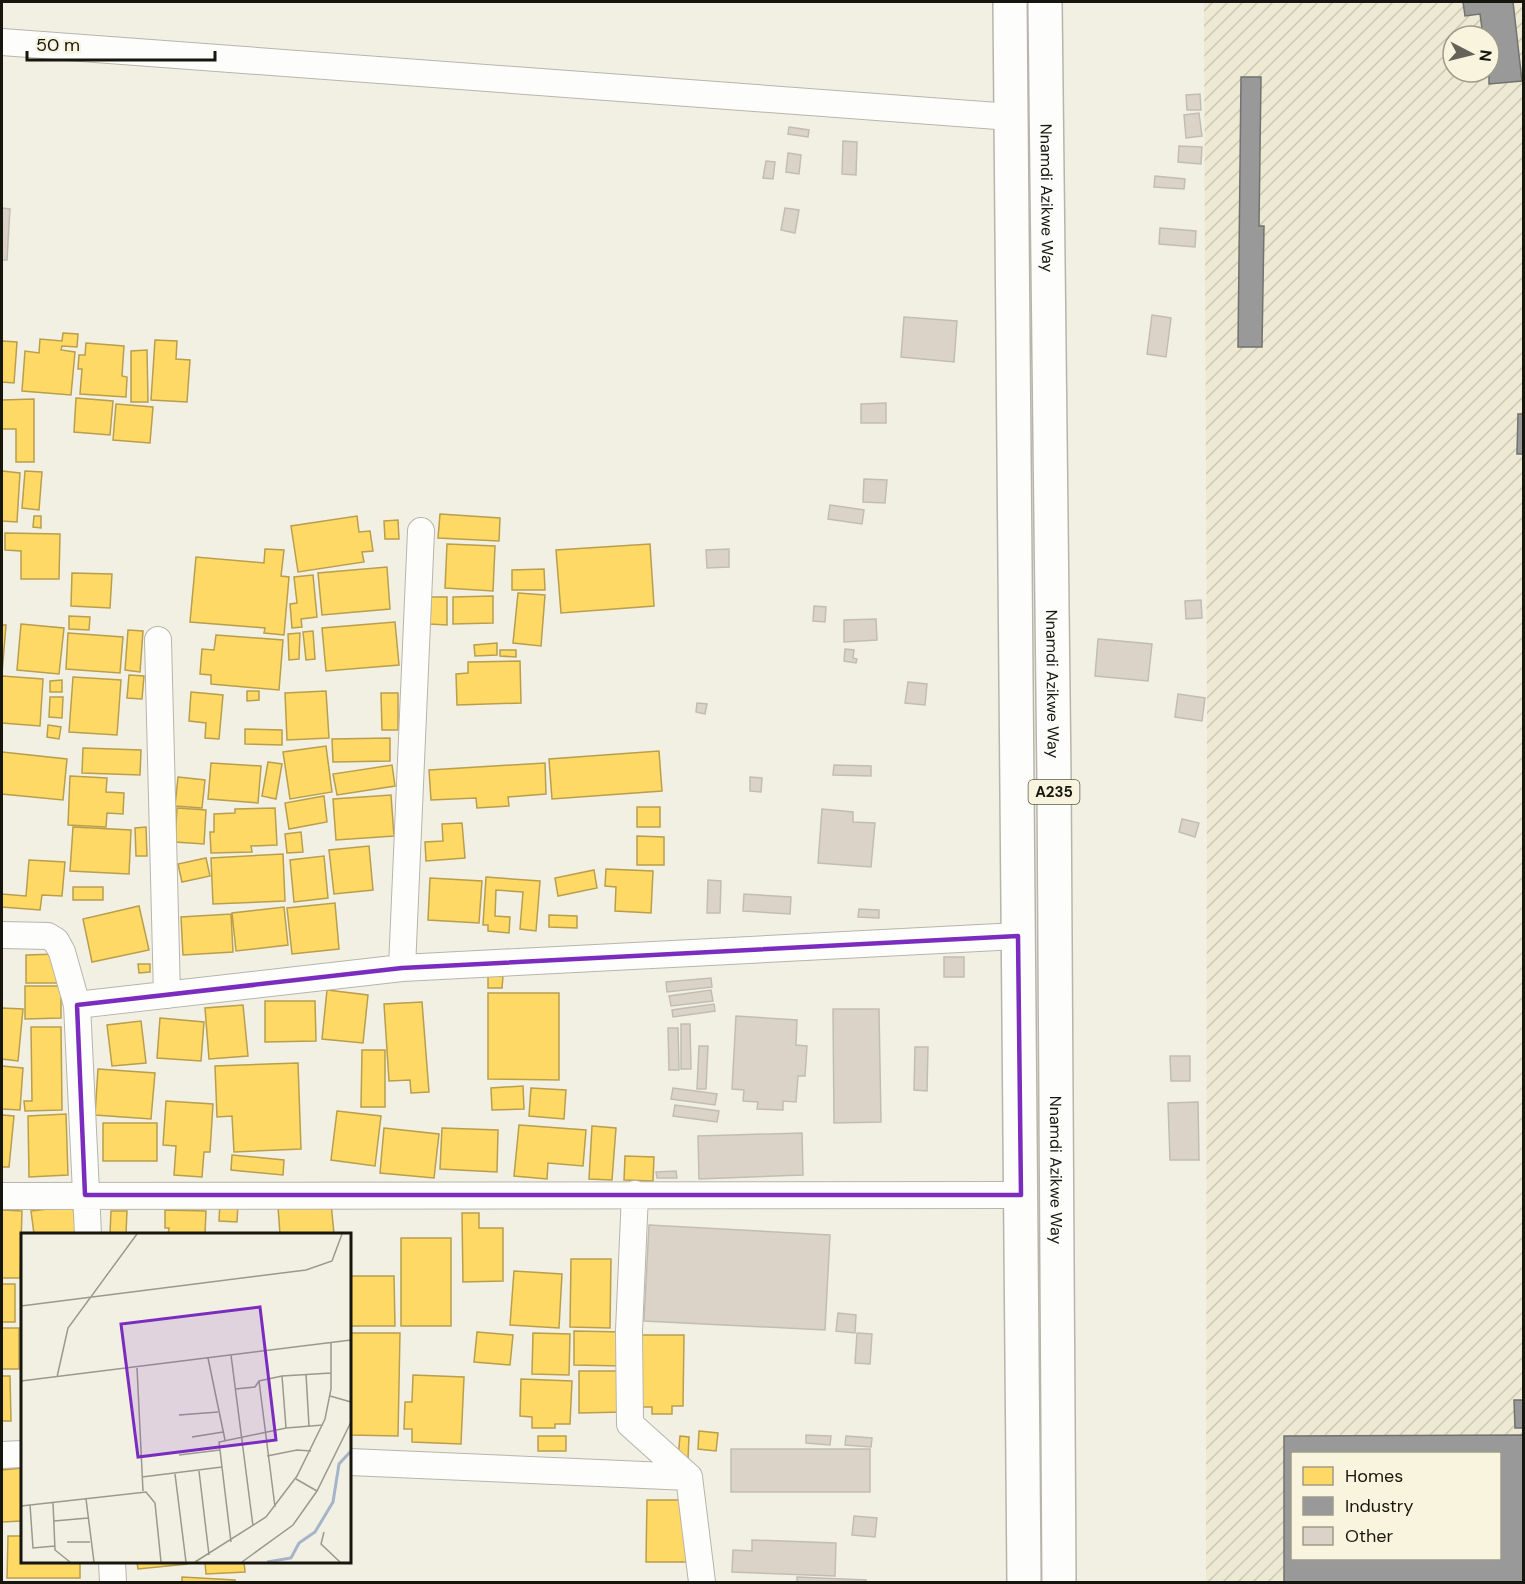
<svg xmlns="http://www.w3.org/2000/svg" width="1525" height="1584" viewBox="0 0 1525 1584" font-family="'DM Sans',sans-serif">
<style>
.industrial{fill:url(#industrial-furrows);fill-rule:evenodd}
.homes{fill:#ffd966;stroke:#b99e4c;stroke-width:1.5}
.industry{fill:#999;stroke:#72726f;stroke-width:1.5;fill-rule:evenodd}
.building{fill:#dbd3c8;stroke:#c2bdb4;stroke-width:1.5}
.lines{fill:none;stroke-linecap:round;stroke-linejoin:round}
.minor-casing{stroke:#b7b5ab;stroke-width:28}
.trunk-casing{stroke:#b7b5ab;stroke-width:36}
.minor{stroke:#fdfdfb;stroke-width:26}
.trunk{stroke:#fdfdfb;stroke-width:33}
.marked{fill:none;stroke:#7b2cbf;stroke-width:4.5;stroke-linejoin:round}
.labels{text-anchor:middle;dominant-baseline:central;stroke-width:6;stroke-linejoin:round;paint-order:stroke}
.shield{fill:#f8f4dd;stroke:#5a594c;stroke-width:1.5}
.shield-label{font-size:15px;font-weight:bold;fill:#17160e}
.street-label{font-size:16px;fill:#17160e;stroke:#f8f4dd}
.inset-river{fill:none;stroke:#a6b4c9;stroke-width:3}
.inset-road{fill:none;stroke:#9a998e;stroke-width:1.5}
.view{fill:#7b2cbf;fill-opacity:0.15;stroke:#7b2cbf;stroke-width:3}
.inset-edge{fill:none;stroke:#17160e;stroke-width:3}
</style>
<defs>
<pattern id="industrial-furrows" width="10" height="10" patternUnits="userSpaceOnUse" patternTransform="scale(1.5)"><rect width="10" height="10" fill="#ede9d3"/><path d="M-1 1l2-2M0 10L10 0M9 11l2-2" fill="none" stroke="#cac7b4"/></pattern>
</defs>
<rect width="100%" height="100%" fill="#f2f0e3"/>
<path class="industrial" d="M 1204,2 L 1523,2 L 1523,1582 L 1206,1582 L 1207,714 ZM 1453,36 L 1489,36 L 1489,72 L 1453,72 ZM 1292,1454 L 1500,1454 L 1500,1558 L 1292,1558 Z"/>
<path class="homes" d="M 63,333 L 78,334 L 77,347 L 62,346 L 61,350 L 75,352 L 71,395 L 22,391 L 25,351 L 39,353 L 40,339 L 62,341 Z
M 155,340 L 177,341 L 176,359 L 190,360 L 187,402 L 151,400 Z
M 2,341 L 17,342 L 14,383 L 2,382 Z
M 86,343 L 124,346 L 122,376 L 127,377 L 126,397 L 80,394 L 82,369 L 78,369 L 79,355 L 85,355 Z
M 147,350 L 148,402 L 131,402 L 131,351 Z
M 76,398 L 113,401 L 110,435 L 74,432 Z
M 34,399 L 34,462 L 16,462 L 16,429 L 2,429 L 2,400 Z
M 116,404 L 153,407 L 150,443 L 113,440 Z
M 2,471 L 20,473 L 17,522 L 2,521 Z
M 25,471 L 42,472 L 39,510 L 22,508 Z
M 440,514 L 500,518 L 499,541 L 438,538 Z
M 34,516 L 41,516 L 41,528 L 33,527 Z
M 357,516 L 359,532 L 370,531 L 373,551 L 362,552 L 364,562 L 298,572 L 291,526 Z
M 398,520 L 399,539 L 385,539 L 384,521 Z
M 5,533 L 60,534 L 59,579 L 21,579 L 21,551 L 5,550 Z
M 447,544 L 495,546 L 493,591 L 445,588 Z
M 650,544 L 654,606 L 561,613 L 556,550 Z
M 265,549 L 284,550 L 281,576 L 289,577 L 284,635 L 264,633 L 265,628 L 190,622 L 196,557 L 264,563 Z
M 387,567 L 390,609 L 322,615 L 318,573 Z
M 544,569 L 545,590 L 512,590 L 512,570 Z
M 72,573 L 112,574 L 110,608 L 71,606 Z
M 313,575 L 317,617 L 301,619 L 302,627 L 292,628 L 290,604 L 297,603 L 294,577 Z
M 518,593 L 545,595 L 541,646 L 513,643 Z
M 493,596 L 493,623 L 453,624 L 453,597 Z
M 431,597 L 447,597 L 447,625 L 430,624 Z
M 69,616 L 90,617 L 89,630 L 69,629 Z
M 395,622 L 399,665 L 326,671 L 322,628 Z
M 21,624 L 64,628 L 59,674 L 17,670 Z
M 2,625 L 6,625 L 2,674 Z
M 128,630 L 143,631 L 140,672 L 125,670 Z
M 313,631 L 315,659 L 306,660 L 303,632 Z
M 68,633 L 123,637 L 120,673 L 66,669 Z
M 300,633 L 299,659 L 289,660 L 288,634 Z
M 216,635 L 283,640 L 279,690 L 211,684 L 211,675 L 200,674 L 202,649 L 214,650 Z
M 497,643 L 497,655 L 475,656 L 474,645 Z
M 500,650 L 516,650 L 516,657 L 500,656 Z
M 520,661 L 521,703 L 457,705 L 456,674 L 468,673 L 468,662 Z
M 129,675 L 144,676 L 142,699 L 127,698 Z
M 2,676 L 43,679 L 40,726 L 2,723 Z
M 73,677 L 121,680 L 117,735 L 69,732 Z
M 62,680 L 62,692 L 50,692 L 50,681 Z
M 247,691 L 259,691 L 259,700 L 247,701 Z
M 326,691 L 329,738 L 287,740 L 285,693 Z
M 191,692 L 223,695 L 219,739 L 205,738 L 206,723 L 189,721 Z
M 381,693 L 398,693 L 398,730 L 382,730 Z
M 50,697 L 63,697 L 62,718 L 49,717 Z
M 48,725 L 61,727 L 59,739 L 47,737 Z
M 245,729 L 282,730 L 282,745 L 245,744 Z
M 390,738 L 390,761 L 333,762 L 332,739 Z
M 326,746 L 332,792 L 290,799 L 283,752 Z
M 83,748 L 141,750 L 140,775 L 82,773 Z
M 659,751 L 662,791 L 552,799 L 549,759 Z
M 2,752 L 67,759 L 63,800 L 2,794 Z
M 268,762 L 282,764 L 276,799 L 262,796 Z
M 211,763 L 261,766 L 258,803 L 208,799 Z
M 545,763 L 546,794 L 508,797 L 509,806 L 477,808 L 476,798 L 431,800 L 429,770 Z
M 392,765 L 395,786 L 337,795 L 333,774 Z
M 70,776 L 107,778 L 106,792 L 124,793 L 123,814 L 107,813 L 106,827 L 68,825 Z
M 178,777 L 205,780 L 202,808 L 175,806 Z
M 391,795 L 394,836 L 336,840 L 333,799 Z
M 324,796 L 327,822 L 289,829 L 285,803 Z
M 637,807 L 660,807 L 660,827 L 637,827 Z
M 177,808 L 206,810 L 204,844 L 175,842 Z
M 275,808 L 277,845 L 251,846 L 252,852 L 211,853 L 210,832 L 214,832 L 214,814 L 235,813 L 235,809 Z
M 462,823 L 465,858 L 426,861 L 425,842 L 443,841 L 442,824 Z
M 73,827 L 131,830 L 129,874 L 70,871 Z
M 146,827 L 147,856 L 136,856 L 135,828 Z
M 301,832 L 303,852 L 287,853 L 285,834 Z
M 637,836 L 664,837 L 664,865 L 637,865 Z
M 369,846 L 373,890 L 334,894 L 329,850 Z
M 283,854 L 285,901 L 213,904 L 211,858 Z
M 324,856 L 328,898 L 294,902 L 290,860 Z
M 206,858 L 210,876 L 182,882 L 178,864 Z
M 29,860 L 65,862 L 62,896 L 42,895 L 40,910 L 2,907 L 2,894 L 26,896 Z
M 606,869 L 653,871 L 651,913 L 615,911 L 616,887 L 605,886 Z
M 594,870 L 597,888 L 558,896 L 555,878 Z
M 486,877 L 540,881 L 536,931 L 520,929 L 523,892 L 496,890 L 495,916 L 510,917 L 509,933 L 488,931 L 488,925 L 483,925 Z
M 430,878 L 482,881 L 479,923 L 428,920 Z
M 73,887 L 103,887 L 103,900 L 73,900 Z
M 335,903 L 339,949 L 292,954 L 287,908 Z
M 139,906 L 149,950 L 92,962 L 83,919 Z
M 284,907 L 288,945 L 236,951 L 232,913 Z
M 231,914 L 233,952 L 183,955 L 181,917 Z
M 549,915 L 577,916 L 577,928 L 549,927 Z
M 58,954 L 58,983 L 26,983 L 26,955 Z
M 138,964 L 150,964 L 150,972 L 139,973 Z
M 488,976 L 503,976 L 502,988 L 488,988 Z
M 25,986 L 61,986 L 61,1018 L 25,1019 Z
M 327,990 L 368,995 L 363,1043 L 322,1039 Z
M 488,993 L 559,993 L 559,1080 L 488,1079 Z
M 265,1001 L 315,1001 L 316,1041 L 265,1042 Z
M 422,1002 L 429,1092 L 411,1093 L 410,1080 L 389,1081 L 384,1004 Z
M 243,1005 L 248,1056 L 209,1059 L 205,1008 Z
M 2,1008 L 23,1009 L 18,1061 L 2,1059 Z
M 160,1018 L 204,1022 L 201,1061 L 157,1058 Z
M 141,1021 L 146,1063 L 112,1066 L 107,1025 Z
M 31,1027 L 61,1027 L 62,1110 L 25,1111 L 24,1101 L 32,1101 Z
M 362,1050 L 385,1050 L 385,1107 L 361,1107 Z
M 298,1063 L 301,1149 L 234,1152 L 232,1116 L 217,1117 L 215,1066 Z
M 2,1066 L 23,1068 L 20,1110 L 2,1109 Z
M 98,1069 L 155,1073 L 151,1119 L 95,1115 Z
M 523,1086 L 524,1109 L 492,1110 L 491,1088 Z
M 531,1088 L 566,1090 L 564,1119 L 529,1116 Z
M 166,1101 L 213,1104 L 210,1152 L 204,1152 L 202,1177 L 174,1175 L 176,1146 L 163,1145 Z
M 337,1111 L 381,1116 L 375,1166 L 331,1160 Z
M 66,1114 L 68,1175 L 29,1177 L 28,1116 Z
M 2,1115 L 14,1116 L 9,1167 L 2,1167 Z
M 103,1123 L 157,1123 L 157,1161 L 103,1161 Z
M 519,1125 L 586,1130 L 583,1166 L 548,1163 L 547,1179 L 514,1176 Z
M 592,1126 L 616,1128 L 612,1180 L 589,1179 Z
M 384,1128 L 439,1134 L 434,1178 L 380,1173 Z
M 442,1128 L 498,1130 L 497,1172 L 440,1169 Z
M 232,1155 L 284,1160 L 283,1175 L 231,1170 Z
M 625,1156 L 654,1157 L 653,1181 L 624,1180 Z
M 220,1203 L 238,1204 L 237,1222 L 219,1221 Z
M 331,1203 L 334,1234 L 280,1234 L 278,1207 Z
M 73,1206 L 76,1234 L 34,1234 L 31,1211 Z
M 2,1210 L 22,1211 L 20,1278 L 2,1278 Z
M 165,1210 L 206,1211 L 205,1234 L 168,1234 L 169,1228 L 165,1228 Z
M 111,1211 L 127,1211 L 126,1234 L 110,1234 Z
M 462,1213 L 479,1213 L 479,1228 L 503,1228 L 503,1281 L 463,1282 Z
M 401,1238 L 451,1238 L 451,1326 L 401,1326 Z
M 571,1259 L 611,1259 L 610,1328 L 570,1327 Z
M 514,1271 L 562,1274 L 559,1328 L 510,1325 Z
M 350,1276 L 394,1276 L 395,1326 L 350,1326 Z
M 2,1284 L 15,1284 L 15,1322 L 2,1322 Z
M 2,1328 L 19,1328 L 19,1369 L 2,1369 Z
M 574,1331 L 624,1332 L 623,1366 L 574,1365 Z
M 477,1332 L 513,1335 L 510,1365 L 474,1362 Z
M 350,1333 L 400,1333 L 398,1436 L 350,1435 Z
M 533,1333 L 570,1334 L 569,1375 L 532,1374 Z
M 632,1335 L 684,1335 L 683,1406 L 672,1406 L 672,1414 L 652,1414 L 652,1407 L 631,1407 Z
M 579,1371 L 623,1371 L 623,1412 L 579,1413 Z
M 413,1375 L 464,1377 L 461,1444 L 412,1442 L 412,1429 L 404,1429 L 405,1402 L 412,1402 Z
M 2,1376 L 10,1376 L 11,1421 L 2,1421 Z
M 521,1379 L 572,1381 L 570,1424 L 555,1424 L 555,1428 L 532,1428 L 532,1417 L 520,1416 Z
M 699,1431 L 718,1433 L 716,1451 L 698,1449 Z
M 538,1436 L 566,1436 L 566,1451 L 538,1451 Z
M 680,1436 L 689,1437 L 688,1459 L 678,1458 Z
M 22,1468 L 22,1521 L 2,1522 L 2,1470 Z
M 647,1500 L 689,1500 L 689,1562 L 646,1562 Z
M 8,1536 L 22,1536 L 22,1562 L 80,1562 L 80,1578 L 7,1578 Z
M 137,1562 L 187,1562 L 187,1564 L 138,1569 Z
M 205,1562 L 244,1562 L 245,1572 L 206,1574 Z
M 182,1577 L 235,1580 L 235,1582 L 182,1582 Z"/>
<path class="industry" d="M 1463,2 L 1513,2 L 1522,81 L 1489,84 L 1489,36 L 1483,36 L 1480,14 L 1465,16 Z
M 1241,77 L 1261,77 L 1259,226 L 1264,226 L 1262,347 L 1238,347 Z
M 1518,414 L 1524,414 L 1524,454 L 1517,454 Z
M 1514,1400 L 1524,1400 L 1524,1428 L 1515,1428 Z
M 1524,1435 L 1524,1582 L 1284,1582 L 1284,1436 ZM 1292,1454 L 1500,1454 L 1500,1558 L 1292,1558 Z"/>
<path class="building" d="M 1200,94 L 1201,110 L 1187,110 L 1186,95 Z
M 1199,113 L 1202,136 L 1186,138 L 1184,115 Z
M 789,127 L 809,130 L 808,137 L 788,134 Z
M 843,141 L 857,142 L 856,175 L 842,174 Z
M 1179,146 L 1202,147 L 1201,164 L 1178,162 Z
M 788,153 L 801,155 L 799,174 L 786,172 Z
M 766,161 L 775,162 L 773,179 L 763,178 Z
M 1155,176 L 1185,179 L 1184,189 L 1154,187 Z
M 2,208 L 10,209 L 7,260 L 2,260 Z
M 785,208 L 799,210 L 795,233 L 781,230 Z
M 1160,228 L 1196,231 L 1195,247 L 1159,244 Z
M 1152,315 L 1171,318 L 1166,357 L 1147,354 Z
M 904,317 L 957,321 L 954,362 L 901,357 Z
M 886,403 L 886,423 L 861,423 L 861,404 Z
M 864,479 L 887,480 L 885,503 L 863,502 Z
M 830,505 L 864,510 L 862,524 L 828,519 Z
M 729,549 L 729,567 L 707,568 L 706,550 Z
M 1201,600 L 1202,618 L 1186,619 L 1185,601 Z
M 814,606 L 826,607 L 825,622 L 813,621 Z
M 876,619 L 877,640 L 844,642 L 844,620 Z
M 1098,639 L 1152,644 L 1148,681 L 1095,676 Z
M 845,649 L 854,650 L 853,658 L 857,659 L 856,663 L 844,661 Z
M 908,682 L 927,684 L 925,705 L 905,703 Z
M 1178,694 L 1205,698 L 1202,721 L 1175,717 Z
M 697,703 L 707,704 L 705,714 L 696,712 Z
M 834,765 L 871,766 L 871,776 L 833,775 Z
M 750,777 L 762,778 L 761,792 L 750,791 Z
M 822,809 L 853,812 L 853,822 L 875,823 L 871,867 L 818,863 Z
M 1182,819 L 1199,823 L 1195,837 L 1179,832 Z
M 708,880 L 721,881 L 720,913 L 707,913 Z
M 744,894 L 791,897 L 790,914 L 743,911 Z
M 859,909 L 879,910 L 879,918 L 858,917 Z
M 944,957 L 964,957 L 964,977 L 944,977 Z
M 711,978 L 712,987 L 667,992 L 666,982 Z
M 711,990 L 713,1001 L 671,1006 L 669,996 Z
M 714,1004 L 715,1011 L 673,1017 L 672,1010 Z
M 833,1009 L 879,1009 L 881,1122 L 834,1123 Z
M 736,1016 L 797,1020 L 796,1045 L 807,1046 L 805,1076 L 798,1076 L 796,1102 L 783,1101 L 783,1110 L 757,1109 L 758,1102 L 743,1101 L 744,1090 L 732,1089 Z
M 681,1024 L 690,1024 L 691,1069 L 681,1069 Z
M 668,1028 L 678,1028 L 679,1070 L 669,1070 Z
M 699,1046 L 708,1046 L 706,1089 L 697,1089 Z
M 915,1047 L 928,1047 L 927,1091 L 914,1090 Z
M 1170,1056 L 1190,1056 L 1190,1081 L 1171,1081 Z
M 673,1088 L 717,1094 L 715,1105 L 671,1099 Z
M 1198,1102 L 1199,1160 L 1170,1160 L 1168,1103 Z
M 675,1105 L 719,1111 L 717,1122 L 673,1116 Z
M 802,1133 L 803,1175 L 699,1179 L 698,1136 Z
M 676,1171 L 677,1178 L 657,1178 L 656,1172 Z
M 649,1225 L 830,1235 L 825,1330 L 644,1321 Z
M 838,1313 L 856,1315 L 855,1333 L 836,1331 Z
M 857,1333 L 872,1334 L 870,1364 L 855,1363 Z
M 806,1435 L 831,1436 L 830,1445 L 806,1443 Z
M 846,1436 L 872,1438 L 871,1447 L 845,1445 Z
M 731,1449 L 870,1449 L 870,1492 L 731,1492 Z
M 854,1516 L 877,1518 L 875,1537 L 852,1535 Z
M 752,1540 L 836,1543 L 835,1576 L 732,1572 L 733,1550 L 752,1551 Z
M 797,1577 L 866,1580 L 866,1582 L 797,1582 Z"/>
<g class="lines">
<g class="minor-casing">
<path id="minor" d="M 2,42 L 1011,117
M 158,640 L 167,995
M 2,935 L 48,936 L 56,941 L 62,952 L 77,1005 L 88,1234
M 402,968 L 421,531
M 77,1005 L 402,968 L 1018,936
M 635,1194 L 629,1331 L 630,1424 L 689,1477 L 702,1582
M 2,1196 L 1021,1195
M 2,1455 L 22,1454
M 350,1462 L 689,1477
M 112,1562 L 113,1582"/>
</g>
<g class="trunk-casing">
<g id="trunk">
<path d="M 1010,2 L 1024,1582"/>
<path id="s1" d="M 1045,2 L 1054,780 L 1059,1582"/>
</g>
</g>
<use href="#minor" class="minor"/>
<use href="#trunk" class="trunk"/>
</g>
<path class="marked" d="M 1018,936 L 1021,1195 L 85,1195 L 77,1005 L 402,968 Z"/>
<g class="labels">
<rect class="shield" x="1028.5" y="780" width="51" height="24" rx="4.5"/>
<g class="shield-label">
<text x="1054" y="792">A235</text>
</g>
<g class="street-label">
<text stroke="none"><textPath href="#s1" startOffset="196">Nnamdi Azikwe Way</textPath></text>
<text stroke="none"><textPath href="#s1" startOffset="682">Nnamdi Azikwe Way</textPath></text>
<text stroke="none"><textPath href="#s1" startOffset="1168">Nnamdi Azikwe Way</textPath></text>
</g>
</g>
<g transform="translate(21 1233)">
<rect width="330" height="330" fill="#f2f0e3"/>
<path class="inset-river" d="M 246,329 L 270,325 L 278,310 L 294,299 L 312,269 L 318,231 L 330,218"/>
<path class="inset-road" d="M 0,73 L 285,37 L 311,28 L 321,1M 210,122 L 232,293M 187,125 L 204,207M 116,135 L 122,258M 285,141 L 288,193M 261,143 L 265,195M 36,144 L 47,95 L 116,1M 0,148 L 330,107M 238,148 L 254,274M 214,156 L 234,154 L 238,148 L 261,143 L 310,140M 309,163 L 330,169M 158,182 L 197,179M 171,204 L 202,199M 158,222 L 199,217M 246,223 L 276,217 L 290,218M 178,238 L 188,322M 154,241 L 165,329M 121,244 L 201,234M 275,246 L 296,258M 65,266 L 73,329M 32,269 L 34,317 L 49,329M 9,272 L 12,315 L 34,313M 0,273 L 125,259 L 134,270 L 140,329M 33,288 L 67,285M 303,299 L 300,311 L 319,329M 46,309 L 69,309M 210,309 L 198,209 L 265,195 L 302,192M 174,329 L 245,284 L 276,243 L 304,186 L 310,156 L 310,110M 221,329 L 272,292 L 296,258 L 330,189"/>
<path class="view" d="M 239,74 L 255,207 L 117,224 L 100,91 Z"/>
<rect width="330" height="330" class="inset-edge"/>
</g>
<rect width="1525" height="1584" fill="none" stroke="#17160e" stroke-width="6"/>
<rect x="1291" y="1452" width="210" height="108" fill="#f8f4dd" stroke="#9e9b8a" stroke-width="1.5"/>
<rect x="1303" y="1467" width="30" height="18" fill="#ffd966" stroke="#9e9b8a" stroke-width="1.5"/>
<text x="1345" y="1482" font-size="18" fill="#17160e">Homes</text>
<rect x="1303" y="1497" width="30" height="18" fill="#999999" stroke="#9e9b8a" stroke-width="1.5"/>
<text x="1345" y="1512" font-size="18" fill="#17160e">Industry</text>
<rect x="1303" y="1527" width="30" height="18" fill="#dbd3c8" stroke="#9e9b8a" stroke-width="1.5"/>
<text x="1345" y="1542" font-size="18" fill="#17160e">Other</text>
<g transform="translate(1471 54) rotate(97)"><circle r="28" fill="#f8f4dd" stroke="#9e9b8a" stroke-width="1.5"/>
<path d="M0-4.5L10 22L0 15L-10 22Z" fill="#646259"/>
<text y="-9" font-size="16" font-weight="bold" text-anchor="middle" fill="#17160e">N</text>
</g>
<path d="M27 51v9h188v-9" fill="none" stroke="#17160e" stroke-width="3"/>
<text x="36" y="51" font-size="18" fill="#17160e" stroke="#f8f4dd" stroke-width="4.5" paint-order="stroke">50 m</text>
</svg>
